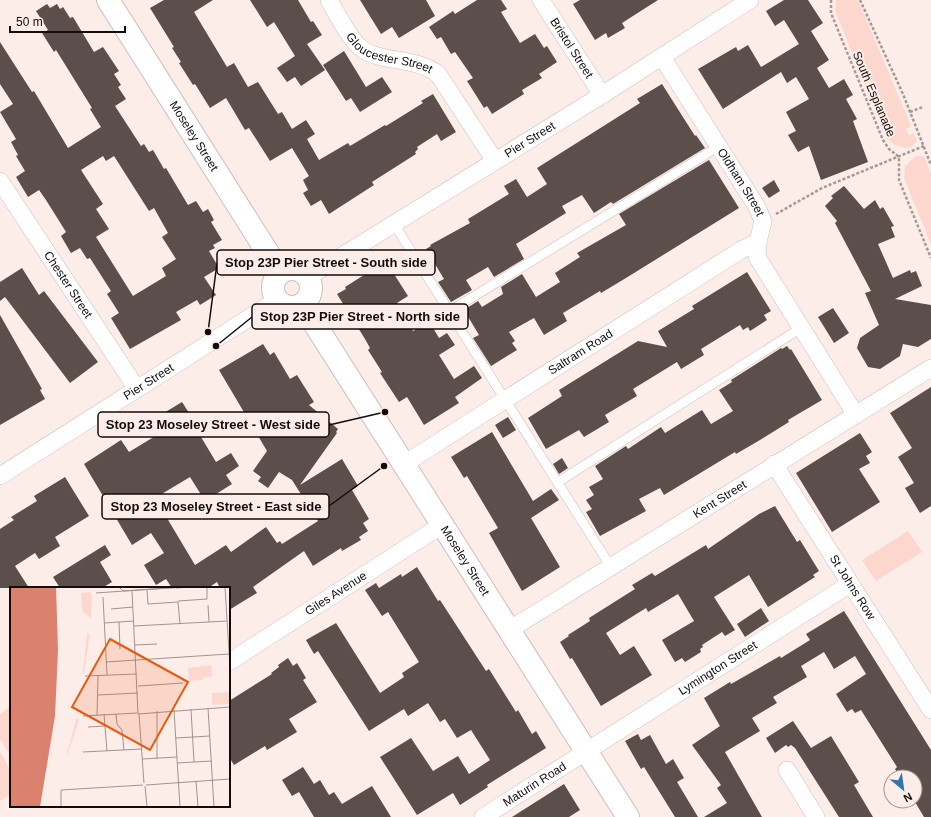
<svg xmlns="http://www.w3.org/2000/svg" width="931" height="817" viewBox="0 0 931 817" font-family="Helvetica,sans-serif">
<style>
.green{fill:#fcd7ce}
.building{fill:#5c4e4b;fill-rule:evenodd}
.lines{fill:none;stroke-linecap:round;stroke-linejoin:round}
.lane-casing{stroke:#cdbeba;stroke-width:10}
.street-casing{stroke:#cdbeba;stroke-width:18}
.secondary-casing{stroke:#cdbeba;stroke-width:24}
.path{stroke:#a59996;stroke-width:2.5;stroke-dasharray:3 2;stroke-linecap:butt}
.lane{stroke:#fff;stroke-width:9}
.street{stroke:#fff;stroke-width:17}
.secondary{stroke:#fff;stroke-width:22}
.labels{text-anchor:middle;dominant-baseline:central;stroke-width:4;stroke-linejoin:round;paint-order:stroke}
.street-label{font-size:12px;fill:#120d0c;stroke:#fdede9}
.inset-road{fill:none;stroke:#9f9391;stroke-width:1}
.view{fill:#e8590c;fill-opacity:0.15;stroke:#e8590c;stroke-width:2}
.inset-edge{fill:none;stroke:#120d0c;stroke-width:2}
.leader{fill:none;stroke:#120d0c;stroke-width:1.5}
.callout-dot{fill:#120d0c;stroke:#fdede9;stroke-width:1.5}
.callout{fill:#fdede9;stroke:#120d0c;stroke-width:1.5}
.callout-label{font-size:13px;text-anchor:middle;font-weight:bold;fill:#120d0c}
</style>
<rect width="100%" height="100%" fill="#fdede9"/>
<path class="green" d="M 836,0 L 858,0 L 911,126 L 906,129 L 909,135 L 914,133 L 917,141 L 910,148 C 900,147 894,146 887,138 L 835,11 Z
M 916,156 L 924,156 L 931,174 L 931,245 L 904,178 L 905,166 Z
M 908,531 L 922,552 L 876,581 L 862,560 Z
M 11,706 L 11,757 L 0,739 L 0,714 Z
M 0,752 L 11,771 L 11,794 L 0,801 Z"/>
<path class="building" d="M 164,0 L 213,0 L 194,12 L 227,67 L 234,63 L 248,87 L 258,82 L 278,114 L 282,112 L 292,129 L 306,120 L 315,134 L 307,139 L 319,160 L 348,143 L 350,146 L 385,125 L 386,126 L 423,103 L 421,101 L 433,94 L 456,132 L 441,141 L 437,134 L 417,147 L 418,149 L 415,152 L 416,154 L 372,182 L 374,185 L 329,214 L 321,200 L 311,206 L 303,193 L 308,190 L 303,180 L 309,176 L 292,148 L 270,161 L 249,128 L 245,130 L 226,98 L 210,108 L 195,84 L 193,85 L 179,63 L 181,62 L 172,48 L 174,47 L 150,8 Z
M 250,0 L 298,0 L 311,22 L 313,21 L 322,35 L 307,44 L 325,70 L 301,86 L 295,77 L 287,82 L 277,68 L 295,56 L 274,22 L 267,27 Z
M 360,0 L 426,0 L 435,16 L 399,38 L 392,27 L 381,34 Z
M 477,0 L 501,0 L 507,9 L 501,12 L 520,43 L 535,34 L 544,48 L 547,46 L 557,62 L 539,74 L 542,78 L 522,90 L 524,94 L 492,114 L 487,106 L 484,108 L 467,81 L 473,78 L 455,52 L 451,54 L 441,37 L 437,39 L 429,27 L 453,11 L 455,14 Z
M 580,0 L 658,0 L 622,23 L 625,28 L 608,38 L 606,33 L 595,40 L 573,4 Z
M 784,0 L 808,0 L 823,23 L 811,31 L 829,60 L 817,68 L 829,88 L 844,79 L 853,95 L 846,99 L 857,119 L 853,121 L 868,162 L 821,180 L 809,146 L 798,152 L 788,135 L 796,131 L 786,112 L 809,99 L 796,77 L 787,83 L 781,72 L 723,109 L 698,69 L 736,47 L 738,51 L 748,45 L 761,67 L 799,44 L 784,20 L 775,26 L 766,11 Z
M 47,4 L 50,8 L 57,4 L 60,9 L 63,7 L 70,18 L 73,17 L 94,52 L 103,47 L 119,71 L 114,74 L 121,85 L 118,87 L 126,99 L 115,106 L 141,146 L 144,144 L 149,152 L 153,150 L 164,169 L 166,168 L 188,205 L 196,201 L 203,212 L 208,209 L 214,220 L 211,222 L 222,240 L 213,245 L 215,248 L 209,251 L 219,268 L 204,277 L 216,295 L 200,305 L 197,300 L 176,312 L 181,320 L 130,349 L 111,318 L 119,313 L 107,294 L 111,291 L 90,258 L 87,259 L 80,248 L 71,253 L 61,236 L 66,232 L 46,200 L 39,190 L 28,197 L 16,177 L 25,171 L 16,156 L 18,155 L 11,142 L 16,139 L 0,112 L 13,104 L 0,84 L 0,42 L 32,92 L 34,91 L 68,148 L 101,127 L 90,109 L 92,108 L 56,50 L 54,52 L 42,33 L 48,30 L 36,11 ZM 103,156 L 106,161 L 114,156 L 149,211 L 154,208 L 168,233 L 162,237 L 176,259 L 162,268 L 166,276 L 133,296 L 96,237 L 109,229 L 96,209 L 103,204 L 81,170 Z
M 344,51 L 366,87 L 382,77 L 392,92 L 360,112 L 351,98 L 346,101 L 323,65 Z
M 662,84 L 695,136 L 696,135 L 705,148 L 613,204 L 611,202 L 594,213 L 582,195 L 562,206 L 566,213 L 516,244 L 524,259 L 494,277 L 488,267 L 466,280 L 472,290 L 451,302 L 438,282 L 444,279 L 426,249 L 431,246 L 430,245 L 470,223 L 468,219 L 509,194 L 504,186 L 516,179 L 527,197 L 547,184 L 537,168 L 640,103 L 637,99 Z
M 709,160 L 739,208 L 626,278 L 601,293 L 600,291 L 563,313 L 567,321 L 544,335 L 534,318 L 509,332 L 515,341 L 512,343 L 517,350 L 491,366 L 473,338 L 479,335 L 464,310 L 478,301 L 482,307 L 503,294 L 501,287 L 522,274 L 536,297 L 560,282 L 555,273 L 580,257 L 577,253 L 626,225 L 619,214 Z
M 774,180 L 780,191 L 769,198 L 762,188 Z
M 844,186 L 864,209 L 875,200 L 880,209 L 883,207 L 894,226 L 891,227 L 895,237 L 878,244 L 893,278 L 910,270 L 911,273 L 916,271 L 922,286 L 895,299 L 931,305 L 931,339 L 918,347 L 903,344 L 900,356 L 880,369 L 868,367 L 857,348 L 860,338 L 879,325 L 865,293 L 871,291 L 835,223 L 837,221 L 825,206 L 833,198 L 831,196 Z
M 387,263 L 408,296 L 397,303 L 413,331 L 429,321 L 439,338 L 447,333 L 455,345 L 439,355 L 454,379 L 474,366 L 482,378 L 455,397 L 459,403 L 424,425 L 407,397 L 399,402 L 380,373 L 382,372 L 368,350 L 370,348 L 365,339 L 337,294 L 346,289 L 345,287 L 380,265 L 381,267 Z
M 22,268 L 39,295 L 44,291 L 98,362 L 70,383 L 5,297 L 0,301 L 0,282 Z
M 747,272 L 771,311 L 764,315 L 767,320 L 750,331 L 748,327 L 743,330 L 740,325 L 701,349 L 704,355 L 681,369 L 677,362 L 633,389 L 637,396 L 605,415 L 609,422 L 584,437 L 579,430 L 546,449 L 528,418 L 562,396 L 559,390 L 638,341 L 667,347 L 658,331 L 694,309 L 692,306 Z
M 833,308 L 849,333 L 834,343 L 818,317 Z
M 0,315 L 42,389 L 40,390 L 45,399 L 0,425 Z
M 263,344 L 270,355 L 274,352 L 290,379 L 297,375 L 314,402 L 309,405 L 338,429 L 336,432 L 337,433 L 300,485 L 342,459 L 358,486 L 352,490 L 369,519 L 363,523 L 368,531 L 359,537 L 361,540 L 342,551 L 341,548 L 313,566 L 304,551 L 253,587 L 257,593 L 229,610 L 229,588 L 220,588 L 217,582 L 208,588 L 172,588 L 166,579 L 156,585 L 144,565 L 164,553 L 151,533 L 132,545 L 84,464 L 121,440 L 129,452 L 162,432 L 154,419 L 182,402 L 200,430 L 198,432 L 216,462 L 231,453 L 239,466 L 226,475 L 232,484 L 205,501 L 190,477 L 155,498 L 195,565 L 226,545 L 231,552 L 266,527 L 277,543 L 280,541 L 282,544 L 318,521 L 292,480 L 279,472 L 268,488 L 258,481 L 261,477 L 253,471 L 267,451 L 219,370 Z
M 787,346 L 790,350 L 791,349 L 822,400 L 788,420 L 789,422 L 760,440 L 736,454 L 735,452 L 664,495 L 660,488 L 639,499 L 646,511 L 600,536 L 586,512 L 592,509 L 586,500 L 594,495 L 589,487 L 603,479 L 595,466 L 626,446 L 628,449 L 661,427 L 665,433 L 702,410 L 711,424 L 733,411 L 719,390 L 732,382 L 731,380 L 781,348 L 782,349 Z
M 931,387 L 931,506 L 920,513 L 905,488 L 914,483 L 898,457 L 912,448 L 890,413 Z
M 508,417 L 516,430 L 503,438 L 495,425 Z
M 492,432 L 533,501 L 551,489 L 559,500 L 531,518 L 560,567 L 522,591 L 489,533 L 498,528 L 467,476 L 464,478 L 451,457 Z
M 860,433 L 872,452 L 866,456 L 870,463 L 859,469 L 880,502 L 832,532 L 796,473 Z
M 562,458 L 568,468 L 559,474 L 553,464 Z
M 65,477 L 89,516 L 55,537 L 60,546 L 39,559 L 35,553 L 15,566 L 29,588 L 0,588 L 0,529 L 14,520 L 11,517 L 37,501 L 34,496 Z
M 775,506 L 797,542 L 800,540 L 819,571 L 813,575 L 815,577 L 768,607 L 749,575 L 714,597 L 735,630 L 725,636 L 722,632 L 702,645 L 703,647 L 700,649 L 701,652 L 685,662 L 682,658 L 675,662 L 662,640 L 694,621 L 678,594 L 648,612 L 646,608 L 606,633 L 620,655 L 634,646 L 652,675 L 601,706 L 572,658 L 570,659 L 560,642 L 569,636 L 568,635 L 590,621 L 589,618 L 635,589 L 632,585 L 652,573 L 655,576 L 706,545 L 708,549 L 759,514 Z
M 105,545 L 111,555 L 100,562 L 112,582 L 102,588 L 60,588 L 53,577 Z
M 417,567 L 438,601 L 440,600 L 486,671 L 489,669 L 516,712 L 518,710 L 532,734 L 536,731 L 546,748 L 487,785 L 488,787 L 460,805 L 453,793 L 417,815 L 380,757 L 411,738 L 433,771 L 458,756 L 469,774 L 490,760 L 471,730 L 457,738 L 445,719 L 440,722 L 428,703 L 408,716 L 404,709 L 369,731 L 318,651 L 314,654 L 306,640 L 336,623 L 380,693 L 404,677 L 402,673 L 419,662 L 388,612 L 382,616 L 365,590 L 376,583 L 379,588 L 401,574 L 402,577 Z
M 761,608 L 769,621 L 745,637 L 737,624 Z
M 844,611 L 931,750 L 931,817 L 924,817 L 915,802 L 915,777 L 900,777 L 895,769 L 897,767 L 861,710 L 855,713 L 852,709 L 847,712 L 836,694 L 866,674 L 855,656 L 834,669 L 824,652 L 801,666 L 807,677 L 773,697 L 777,703 L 752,718 L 760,731 L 725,752 L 762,817 L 704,817 L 727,803 L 717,788 L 721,785 L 692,745 L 720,726 L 704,698 L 730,682 L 731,684 L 780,656 L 781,658 L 810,640 L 806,634 Z
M 288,658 L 293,666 L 297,663 L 306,678 L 303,680 L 317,702 L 289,719 L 297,732 L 267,750 L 265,746 L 234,765 L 229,757 L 229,701 L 272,674 L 271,673 L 279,667 L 278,665 Z
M 793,721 L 811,748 L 831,736 L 859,782 L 854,785 L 873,817 L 839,817 L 795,748 L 791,745 L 788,747 L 786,745 L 775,753 L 766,738 Z
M 638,734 L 641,740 L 650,735 L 666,764 L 673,759 L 684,778 L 677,782 L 698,817 L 675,817 L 644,767 L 641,769 L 625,741 Z
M 303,767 L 314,784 L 320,780 L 329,795 L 334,792 L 342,804 L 372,786 L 391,817 L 314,817 L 299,792 L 292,796 L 282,780 Z
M 564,784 L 580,810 L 569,817 L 512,817 Z"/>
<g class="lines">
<g class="lane-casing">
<path id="lane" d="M 394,224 L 611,567
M 450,311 L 718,147
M 558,482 L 801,328"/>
</g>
<g class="street-casing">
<g id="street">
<path id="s1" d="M 329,0 C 336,12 351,42 362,49 C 382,63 416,57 438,74 L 495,161"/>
<path id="s2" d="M 541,0 L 602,95"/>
<path id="s3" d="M 662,57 L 757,207 L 763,221 L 758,242 L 757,257 L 856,415"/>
<path id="s4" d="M 0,181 L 137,389"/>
<path id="s5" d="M 308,277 L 602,95 L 750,0"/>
<path id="s6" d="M 404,464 L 741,250 L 758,242"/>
<path id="s7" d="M 774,464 L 931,710"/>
<path id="s8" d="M 0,476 L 277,300"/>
<path id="s9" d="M 509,630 L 931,368"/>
<path id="s10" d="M 229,662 L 442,525"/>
<path d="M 787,770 L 816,817"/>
<path id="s11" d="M 483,817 L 850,584"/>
</g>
</g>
<g class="secondary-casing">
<g id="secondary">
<path id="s12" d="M 108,0 L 280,272"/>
<circle cx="292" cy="288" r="19"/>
<path id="s13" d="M 302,304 L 628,817"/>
</g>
</g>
<path class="path" d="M 831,0 L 831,13 L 883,140 L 889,149 L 899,157 L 899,180 L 931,258
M 860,0 L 903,94 L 931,165
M 910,112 L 923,107
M 776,214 L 822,188 L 924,146"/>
<use href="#lane" class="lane"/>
<use href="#street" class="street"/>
<use href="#secondary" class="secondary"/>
</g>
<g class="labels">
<g class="street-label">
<text stroke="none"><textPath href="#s2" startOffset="57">Bristol Street</textPath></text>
<text stroke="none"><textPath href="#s1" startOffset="86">Gloucester Street</textPath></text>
<text transform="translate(874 94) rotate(67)">South Esplanade</text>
<text stroke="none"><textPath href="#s12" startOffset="161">Moseley Street</textPath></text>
<text stroke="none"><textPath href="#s5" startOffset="261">Pier Street</textPath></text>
<text stroke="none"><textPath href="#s3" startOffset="148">Oldham Street</textPath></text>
<text stroke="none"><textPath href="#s4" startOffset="124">Chester Street</textPath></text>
<text stroke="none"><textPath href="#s6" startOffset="209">Saltram Road</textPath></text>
<text stroke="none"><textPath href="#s8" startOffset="176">Pier Street</textPath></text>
<text stroke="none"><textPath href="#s9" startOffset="248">Kent Street</textPath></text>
<text stroke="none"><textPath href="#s13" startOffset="304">Moseley Street</textPath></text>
<text stroke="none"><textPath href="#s7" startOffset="146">St Johns Row</textPath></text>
<text stroke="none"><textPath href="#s10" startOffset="127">Giles Avenue</textPath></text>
<text stroke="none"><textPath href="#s11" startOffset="278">Lymington Street</textPath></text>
<text stroke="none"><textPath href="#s11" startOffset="61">Maturin Road</textPath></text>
</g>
</g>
<g transform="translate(10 587)">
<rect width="220" height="220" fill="#fdede9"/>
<path d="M 80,5 L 82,8 L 81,31 L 72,24 L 71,6 ZM 77,46 L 80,47 L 74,87 L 73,86 ZM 201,78 L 202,89 L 193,91 L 193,93 L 179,94 L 178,81 ZM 219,105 L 220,117 L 202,118 L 202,106 ZM 67,130 L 69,133 L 57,169 L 57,166 Z" fill="#fcd7ce"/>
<path d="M 0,0 L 46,0 L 48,64 L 45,129 L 30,220 L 0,220 Z" fill="#da826e"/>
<path class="inset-road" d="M 109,0 L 113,4 L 177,0M 215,0 L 220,80M 166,1 L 183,0M 137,3 L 138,17 L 168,15 L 170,37M 122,4 L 128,127 L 220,120M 86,6 L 171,0M 93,10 L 97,88M 168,14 L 197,12 L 197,0M 198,18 L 199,35M 101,22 L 123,20M 109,35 L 110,62M 94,36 L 124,34M 124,39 L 217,34M 125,58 L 147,57M 96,75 L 219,67M 75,89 L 127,87M 128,99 L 173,96M 88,108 L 128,106M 198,121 L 204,220M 181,122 L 184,175M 164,123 L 170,220M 147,124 L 147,172M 94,127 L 97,164M 106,127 L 107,137 L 112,143 L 114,163M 129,127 L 134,196M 87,128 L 88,89M 73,129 L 127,126M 78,140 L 95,139M 166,151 L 200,149M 73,165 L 132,162M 132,172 L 167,170M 167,176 L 202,174M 186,194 L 188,220M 136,198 L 220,192M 135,199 L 137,220M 51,220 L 51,203 L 133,198"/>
<path class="view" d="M 100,52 L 178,95 L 140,163 L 62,120 Z"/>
<rect width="220" height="220" class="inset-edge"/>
</g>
<path class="leader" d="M208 332L217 263M216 346L252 317M385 412L329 425M384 466L329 506"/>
<g class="callout-dot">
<circle cx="208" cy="332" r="4"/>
<circle cx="216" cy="346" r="4"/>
<circle cx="385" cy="412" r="4"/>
<circle cx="384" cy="466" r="4"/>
</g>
<g class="callout">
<rect x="217" y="250" width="218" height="25" rx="4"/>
<rect x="252" y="304" width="216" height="25" rx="4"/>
<rect x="98" y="412" width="231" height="25" rx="4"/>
<rect x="102" y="494" width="227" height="25" rx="4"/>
</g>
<g class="callout-label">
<text x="326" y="267">Stop 23P Pier Street - South side</text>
<text x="360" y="321">Stop 23P Pier Street - North side</text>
<text x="213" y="429">Stop 23 Moseley Street - West side</text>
<text x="216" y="511">Stop 23 Moseley Street - East side</text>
</g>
<g transform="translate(903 789) rotate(151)"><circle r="19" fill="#fdede9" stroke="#9f9391"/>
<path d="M0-3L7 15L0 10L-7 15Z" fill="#2e76aa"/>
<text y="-6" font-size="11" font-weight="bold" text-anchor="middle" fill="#120d0c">N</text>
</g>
<path d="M10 26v6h115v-6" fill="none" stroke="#120d0c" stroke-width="2"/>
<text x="16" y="26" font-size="12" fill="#120d0c" stroke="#fdede9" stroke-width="3" paint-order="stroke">50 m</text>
</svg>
